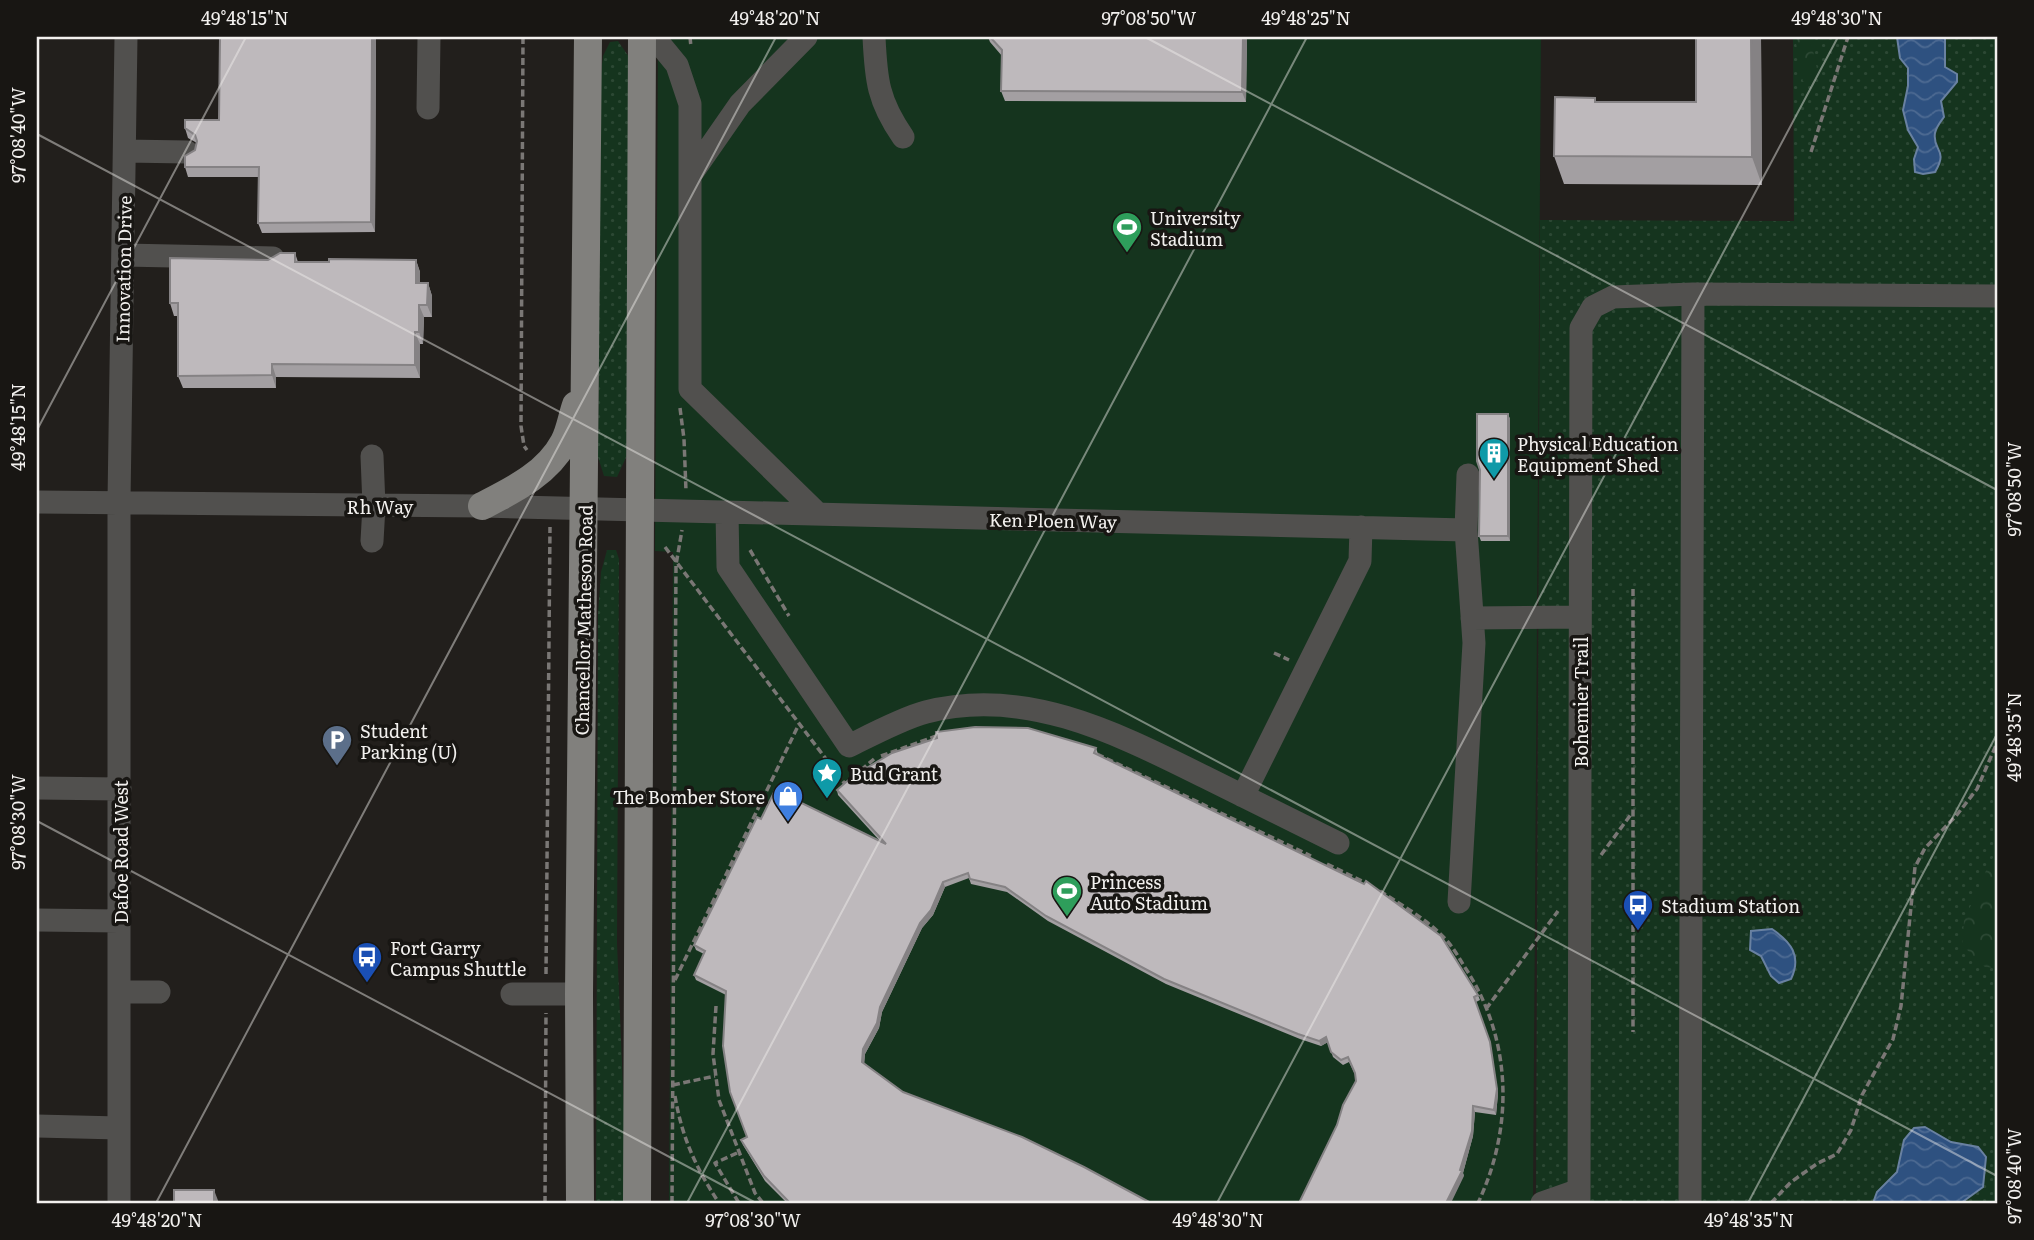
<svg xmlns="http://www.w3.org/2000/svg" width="2034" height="1240" viewBox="0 0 2034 1240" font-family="Literata,serif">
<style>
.grass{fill:url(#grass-dots)}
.forest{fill:url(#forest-crowns)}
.garden{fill:#15341e}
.water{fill:url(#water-waves);stroke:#6981a1;stroke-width:2}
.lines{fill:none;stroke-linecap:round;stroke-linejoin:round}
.path{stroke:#7a7775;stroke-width:3.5;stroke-dasharray:7 3.5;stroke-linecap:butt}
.minor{stroke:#51504e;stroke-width:23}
.major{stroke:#81807d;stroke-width:28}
.wall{fill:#a39fa2}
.shaded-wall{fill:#858284}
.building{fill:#beb9bc;stroke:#858284;stroke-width:2}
.ticks{fill:none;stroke:#f2f0ee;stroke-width:2;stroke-opacity:0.45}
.labels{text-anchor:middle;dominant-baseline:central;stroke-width:7;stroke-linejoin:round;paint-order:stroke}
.poi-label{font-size:18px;fill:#f2f0ee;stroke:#181613;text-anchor:start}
.street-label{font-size:18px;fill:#f2f0ee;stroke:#181613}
.neatline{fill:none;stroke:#f2f0ee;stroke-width:2.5}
.ticks-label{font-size:18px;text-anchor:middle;fill:#f2f0ee}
</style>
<defs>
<pattern id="grass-dots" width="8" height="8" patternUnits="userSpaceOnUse" patternTransform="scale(1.75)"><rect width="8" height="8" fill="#15341e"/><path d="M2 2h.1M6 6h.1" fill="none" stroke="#2c4834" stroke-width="1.8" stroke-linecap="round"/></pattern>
<pattern id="forest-crowns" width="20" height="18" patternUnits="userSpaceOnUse" patternTransform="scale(1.75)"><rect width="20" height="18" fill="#15341e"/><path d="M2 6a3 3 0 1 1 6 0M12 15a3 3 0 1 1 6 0" fill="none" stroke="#2c4834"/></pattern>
<pattern id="water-waves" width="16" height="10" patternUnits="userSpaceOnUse" patternTransform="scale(1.75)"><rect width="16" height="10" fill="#2e5180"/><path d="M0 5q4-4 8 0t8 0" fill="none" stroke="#4d6a92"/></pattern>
</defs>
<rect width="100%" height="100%" fill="#221f1c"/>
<path class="grass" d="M 1793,37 L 1997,37 L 1997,1203 L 1536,1203 L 1540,220 L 1794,221 Z
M 618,41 L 629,57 L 629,451 L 617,477 L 604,476 L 598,457 L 601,73 L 603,56 L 610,42 Z
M 607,550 L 616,550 L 619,559 L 617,943 L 625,1136 L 625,1203 L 596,1203 L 598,614 L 601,572 Z"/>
<path class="forest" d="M 1795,37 L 1810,37 L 1817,69 L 1803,82 Z
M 1997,851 L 1997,968 L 1985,967 L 1962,945 L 1964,921 L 1988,866 Z"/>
<path class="garden" d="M 658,37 L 1541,37 L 1533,1203 L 669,1203 L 673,552 L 655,551 Z"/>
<path class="water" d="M 1897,37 L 1945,37 L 1945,67 L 1957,74 L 1957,82 L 1941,101 L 1944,117 C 1941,121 1936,127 1935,133 C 1932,151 1949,149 1935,172 L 1923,174 L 1915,172 L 1914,159 L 1918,147 L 1908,130 L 1903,110 L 1908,86 L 1908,68 L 1900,58 Z
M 1772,929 C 1791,942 1802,956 1791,979 L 1779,983 L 1771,976 L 1761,956 L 1750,950 L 1751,931 Z
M 1925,1127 L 1951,1142 L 1978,1147 L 1986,1157 L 1983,1187 L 1961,1203 L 1873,1203 L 1877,1192 L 1897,1172 L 1904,1140 L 1914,1128 Z"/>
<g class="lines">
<path class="path" d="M 523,37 L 521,426 L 524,446 L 527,450
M 690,37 L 691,47
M 1811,152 L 1848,37
M 680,408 L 684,439 L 686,491
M 665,547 L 845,784 L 847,782
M 750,550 L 789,616
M 1633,589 L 1633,1032
M 1274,653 L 1289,660
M 1097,754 L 1311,856
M 881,756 L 939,735
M 853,777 L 874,759
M 1601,855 L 1632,813
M 1327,864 L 1368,884
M 1380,891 C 1403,906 1430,921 1448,942 C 1455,950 1460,960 1466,969 C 1512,1040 1514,1127 1478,1203
M 546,974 L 550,527
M 675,980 L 799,724
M 716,1006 L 713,1054 L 719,1100 L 755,1193 L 763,1203
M 1486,1009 L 1558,911
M 673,1085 L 715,1076
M 675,1096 C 682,1138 696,1168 719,1203
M 737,1153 L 715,1163 L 739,1203
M 545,1203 L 546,1013
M 672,1203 L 676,565 L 682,530
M 1771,1203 L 1791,1182 L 1818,1163 L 1837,1154 L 1851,1130 L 1862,1095 L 1893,1039 L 1901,1006 L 1915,867 L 1925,848 L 1956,816 L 1977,789 L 1997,743"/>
<path class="minor" d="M 654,37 L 677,65 L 690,104 L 690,389 L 818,514
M 874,37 C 876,80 878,101 903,137
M 428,108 L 429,37
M 125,151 L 187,152
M 690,176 L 740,104 L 806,37
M 124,255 L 273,258
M 37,502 L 482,506 L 1466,530
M 727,512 L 728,567 L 849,746 C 871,735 903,718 926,712 C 1026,686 1118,734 1205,777 C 1249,799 1294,821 1338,843
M 372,541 L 374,506 L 372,456
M 1472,618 L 1580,617
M 37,788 L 120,789
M 1243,796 L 1360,561 L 1361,527
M 1459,902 L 1474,643 L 1466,530 L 1468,475
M 37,920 L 119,921
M 120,992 L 159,992
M 512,994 L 579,994
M 37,1126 L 119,1128
M 119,1203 L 119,501 L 126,37
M 1542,1203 L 1579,1190
M 1579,1203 L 1581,328 L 1593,307 L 1613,297 L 1693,294 L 1997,296
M 1690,1203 L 1693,294"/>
<path class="major" d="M 482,506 C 513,490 547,474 564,442 C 570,431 572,416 576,405
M 580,1203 L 579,994 L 588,37
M 637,1203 L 642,37"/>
</g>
<path class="wall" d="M 376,37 L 375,232 L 262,233 L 258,223 L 259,177 L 188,177 L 185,167 L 195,150 L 197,143 L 188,138 L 185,128 L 219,120 Z
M 988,37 L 1246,37 L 1247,39 L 1246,102 L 1005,101 L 1001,91 L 1002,56 L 990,42 Z
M 1761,37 L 1762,185 L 1564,184 L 1554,156 L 1595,98 L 1596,102 L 1696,102 Z
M 295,253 L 298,262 L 416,260 L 420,272 L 420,283 L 428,283 L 432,296 L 432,317 L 424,317 L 423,344 L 420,344 L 420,378 L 276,377 L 276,388 L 183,388 L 178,376 L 178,316 L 174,316 L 170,303 Z
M 1508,414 L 1510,419 L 1510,541 L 1481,541 L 1479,536 L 1480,471 Z
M 1096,748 L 1098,754 L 1478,995 L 1480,1000 L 1476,1002 L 1491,1047 L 1498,1094 L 1496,1115 L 1475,1112 L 1473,1136 L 1463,1173 L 1464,1176 L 1337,1125 L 1356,1081 L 1355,1074 L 1349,1062 L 1343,1065 L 1333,1057 L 1328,1042 L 1321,1046 L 1300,1039 L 1166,984 L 1048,921 L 1007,892 L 971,884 L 969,878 L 945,887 L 933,915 L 922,928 L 882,1012 L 879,1028 L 865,1054 L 864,1063 L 903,1092 L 1151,1203 L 787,1203 L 765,1181 L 743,1145 L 741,1140 L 747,1137 L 726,995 L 696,980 L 694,975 L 704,954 L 696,950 L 694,945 L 761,819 L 880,841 L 838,795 L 837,790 Z"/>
<path class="shaded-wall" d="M 372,37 L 376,37 L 375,232 L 371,222 Z
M 1243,37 L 1246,37 L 1247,39 L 1246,102 L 1242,92 Z
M 1751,37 L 1761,37 L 1762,185 L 1752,157 Z
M 416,260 L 420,272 L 420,295 L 416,283 Z
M 428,283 L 432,296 L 432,317 L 427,305 Z
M 419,305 L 424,317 L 423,344 L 419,332 Z
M 415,332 L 420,344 L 420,378 L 415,365 Z
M 272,364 L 276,377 L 276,388 L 272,375 Z
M 1508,414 L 1510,419 L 1510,541 L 1508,536 Z
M 943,882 L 945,887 L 933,915 L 922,928 L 882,1012 L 879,1028 L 865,1054 L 864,1067 L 862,1062 L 863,1049 L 880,1007 L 920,923 Z
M 1474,997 L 1491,1047 L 1498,1094 L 1496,1115 L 1494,1110 Z
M 1326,1037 L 1328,1042 L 1321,1046 L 1319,1041 Z
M 1473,1106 L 1475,1112 L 1473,1136 L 1463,1173 L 1464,1176 L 1451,1203 L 1446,1203 Z
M 214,1190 L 219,1203 L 214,1203 Z"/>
<path class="building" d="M 220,37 L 372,37 L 371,222 L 258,223 L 259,167 L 185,167 L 185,156 L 195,150 L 197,141 L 195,135 L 185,128 L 185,120 L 219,120 Z
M 990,37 L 1243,37 L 1242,92 L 1001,91 L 1002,50 Z
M 1696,37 L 1751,37 L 1752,157 L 1554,156 L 1555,97 L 1595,98 L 1595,102 L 1696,102 Z
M 280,253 L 295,253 L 295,262 L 329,262 L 329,259 L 416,260 L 416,283 L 428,283 L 427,305 L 419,305 L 419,332 L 415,332 L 415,365 L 272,364 L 272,375 L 178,376 L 178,303 L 170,303 L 170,258 L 268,260 Z
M 1477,414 L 1508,414 L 1508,536 L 1479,536 L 1480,470 L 1477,461 Z
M 975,727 L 1028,728 L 1096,748 L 1094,753 L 1364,884 L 1366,881 L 1441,936 L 1478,995 L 1474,997 L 1490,1042 L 1497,1089 L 1494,1110 L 1473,1106 L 1472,1131 L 1460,1170 L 1462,1171 L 1446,1203 L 1299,1203 L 1337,1125 L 1343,1105 L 1356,1081 L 1355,1073 L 1348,1057 L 1341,1060 L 1331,1052 L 1326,1037 L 1319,1041 L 1298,1034 L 1164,979 L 1046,916 L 1005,887 L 970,879 L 968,873 L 943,882 L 931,910 L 920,923 L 880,1007 L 877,1023 L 863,1049 L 862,1062 L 903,1092 L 1022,1137 L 1084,1167 L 1151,1203 L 790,1203 L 764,1176 L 741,1140 L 747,1137 L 730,1092 L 723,1046 L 726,991 L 694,975 L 705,951 L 694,945 L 757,817 L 761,819 L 775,790 L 886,844 L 837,790 L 853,776 L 892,753 L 937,738 L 936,732 Z
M 174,1190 L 214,1190 L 214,1203 L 174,1203 Z"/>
<path class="ticks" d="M 1145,37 L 1997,490M 37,134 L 1997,1176M 37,430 L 246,37M 37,821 L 756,1203M 156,1203 L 776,37M 687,1203 L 1307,37M 1217,1203 L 1838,37M 1748,1203 L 1997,734"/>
<defs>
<g id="stadium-pin" transform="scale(1.575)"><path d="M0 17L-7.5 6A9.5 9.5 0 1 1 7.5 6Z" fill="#2e9e5b" stroke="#181613"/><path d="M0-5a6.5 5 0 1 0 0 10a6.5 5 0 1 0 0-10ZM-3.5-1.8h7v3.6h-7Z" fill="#fff"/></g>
<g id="building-pin" transform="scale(1.575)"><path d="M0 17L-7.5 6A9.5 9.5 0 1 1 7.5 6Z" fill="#0f9aa8" stroke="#181613"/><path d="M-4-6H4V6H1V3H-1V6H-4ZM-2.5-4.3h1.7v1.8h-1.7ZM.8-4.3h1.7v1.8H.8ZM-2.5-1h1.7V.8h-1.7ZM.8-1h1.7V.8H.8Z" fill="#fff"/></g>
<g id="parking-pin" transform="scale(1.575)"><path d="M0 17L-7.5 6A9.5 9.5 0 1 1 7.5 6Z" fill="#5c6f8a" stroke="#181613"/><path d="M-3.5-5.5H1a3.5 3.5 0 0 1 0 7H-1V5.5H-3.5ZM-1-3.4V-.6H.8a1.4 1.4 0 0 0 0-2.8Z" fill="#fff"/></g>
<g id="sight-pin" transform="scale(1.575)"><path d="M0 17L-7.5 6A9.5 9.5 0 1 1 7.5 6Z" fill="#0f9aa8" stroke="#181613"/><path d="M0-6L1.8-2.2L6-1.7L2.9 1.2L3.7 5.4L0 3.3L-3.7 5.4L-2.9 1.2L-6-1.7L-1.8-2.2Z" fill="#fff"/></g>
<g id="shop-pin" transform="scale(1.575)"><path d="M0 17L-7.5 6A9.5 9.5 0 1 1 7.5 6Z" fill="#3f7fe0" stroke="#181613"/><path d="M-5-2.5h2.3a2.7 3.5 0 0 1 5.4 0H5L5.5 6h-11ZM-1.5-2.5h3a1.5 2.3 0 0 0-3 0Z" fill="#fff"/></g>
<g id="bus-pin" transform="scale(1.575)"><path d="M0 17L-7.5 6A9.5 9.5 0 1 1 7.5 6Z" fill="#1a4fb4" stroke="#181613"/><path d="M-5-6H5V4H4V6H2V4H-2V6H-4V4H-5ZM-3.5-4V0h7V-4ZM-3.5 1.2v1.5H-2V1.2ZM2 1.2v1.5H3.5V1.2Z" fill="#fff"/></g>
</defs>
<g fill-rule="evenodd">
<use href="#stadium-pin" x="1127" y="227"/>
<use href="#building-pin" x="1494" y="453"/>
<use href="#parking-pin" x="337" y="740"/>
<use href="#sight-pin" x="827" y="773"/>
<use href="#shop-pin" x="788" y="796"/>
<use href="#stadium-pin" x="1067" y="891"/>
<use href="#bus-pin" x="1638" y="905"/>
<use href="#bus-pin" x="367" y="957"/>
</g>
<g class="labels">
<g class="poi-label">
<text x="1150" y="217">University<tspan x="1150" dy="21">Stadium</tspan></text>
<text x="1517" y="443">Physical Education<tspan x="1517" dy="21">Equipment Shed</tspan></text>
<text x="360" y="730">Student<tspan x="360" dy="21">Parking (U)</tspan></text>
<text x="850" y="773">Bud Grant</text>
<text x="765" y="796" text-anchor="end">The Bomber Store</text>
<text x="1090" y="881">Princess<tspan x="1090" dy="21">Auto Stadium</tspan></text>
<text x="1661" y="905">Stadium Station</text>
<text x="390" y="947">Fort Garry<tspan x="390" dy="21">Campus Shuttle</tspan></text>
</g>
<g class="street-label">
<text transform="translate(123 269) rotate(-89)">Innovation Drive</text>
<text x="380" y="506">Rh Way</text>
<text transform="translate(1053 520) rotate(1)">Ken Ploen Way</text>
<text transform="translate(583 620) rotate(-89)">Chancellor Matheson Road</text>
<text transform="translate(1580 702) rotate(-90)">Bohemier Trail</text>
<text transform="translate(120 852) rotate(-90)">Dafoe Road West</text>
</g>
</g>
<rect width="2034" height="1240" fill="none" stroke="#181613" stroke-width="77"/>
<rect x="38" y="38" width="1958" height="1164" class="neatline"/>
<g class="ticks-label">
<text x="245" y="25">49°48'15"N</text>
<text x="775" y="25">49°48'20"N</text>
<text x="1149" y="25">97°08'50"W</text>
<text x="1306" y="25">49°48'25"N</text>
<text x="1837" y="25">49°48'30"N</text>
<text transform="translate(19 135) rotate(-90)" y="6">97°08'40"W</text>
<text transform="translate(19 427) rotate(-90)" y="6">49°48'15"N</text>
<text transform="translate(2015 489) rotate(-90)" y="6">97°08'50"W</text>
<text transform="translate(2015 737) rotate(-90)" y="6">49°48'35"N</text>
<text transform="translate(19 822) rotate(-90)" y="6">97°08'30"W</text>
<text transform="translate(2015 1176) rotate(-90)" y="6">97°08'40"W</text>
<text x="157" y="1227">49°48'20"N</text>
<text x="753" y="1227">97°08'30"W</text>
<text x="1218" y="1227">49°48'30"N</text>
<text x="1749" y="1227">49°48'35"N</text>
</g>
</svg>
